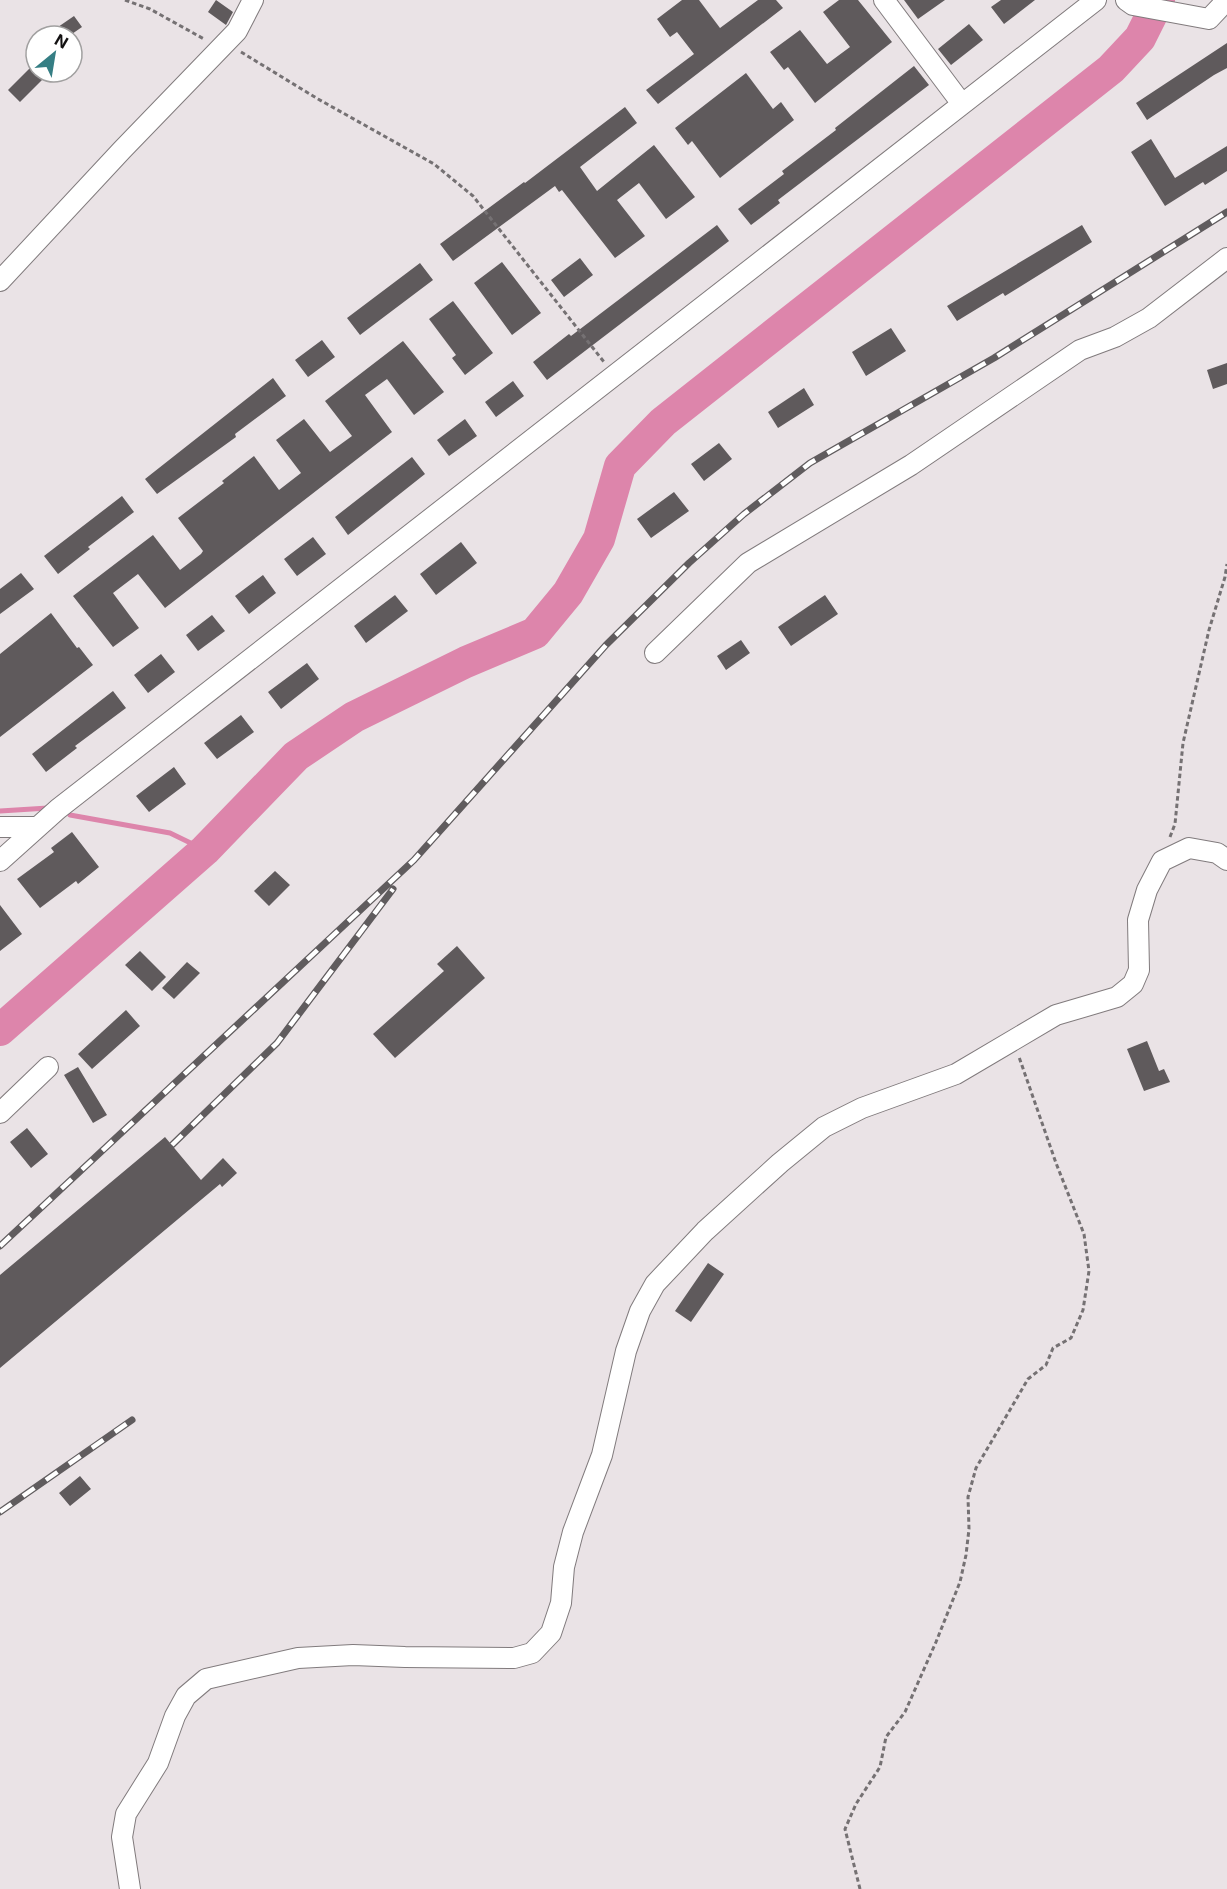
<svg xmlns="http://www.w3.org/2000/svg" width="1227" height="1889" viewBox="0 0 1227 1889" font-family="Inter,sans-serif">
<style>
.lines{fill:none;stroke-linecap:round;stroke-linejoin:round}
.stream{stroke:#dd85ab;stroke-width:5}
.river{stroke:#dd85ab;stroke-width:32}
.building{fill:#5f5a5c}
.minor-casing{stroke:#817b7d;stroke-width:22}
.path{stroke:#757173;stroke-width:3;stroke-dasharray:4.5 3;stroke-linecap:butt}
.minor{stroke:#fff;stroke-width:20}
.rail-casing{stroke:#605c5e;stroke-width:7}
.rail{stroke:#fff;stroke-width:4.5;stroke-dasharray:14;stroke-linecap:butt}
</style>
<rect width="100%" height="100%" fill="#eae3e6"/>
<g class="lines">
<path class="stream" d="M 0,811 L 48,808
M 70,815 L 170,833 L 205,850"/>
<path class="river" d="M 0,1030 L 205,850 L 296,756 L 354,717 L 466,662 L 535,633 L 568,593 L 599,539 L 620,466 L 663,422 L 1111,69 L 1140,38 L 1159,0"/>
</g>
<path class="building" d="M 216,0 L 233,12 L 226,25 L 208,12 Z
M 682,0 L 699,0 L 720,28 L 758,0 L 776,0 L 783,8 L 658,104 L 646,90 L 694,54 L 677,32 L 670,37 L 657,19 Z
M 839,0 L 858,0 L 892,42 L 815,103 L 788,67 L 784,70 L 770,52 L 800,30 L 827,64 L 850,47 L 823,12 Z
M 904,0 L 945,0 L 918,19 Z
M 1001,0 L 1035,0 L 1004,24 L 991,7 Z
M 74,16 L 82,27 L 69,36 L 45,36 Z
M 969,24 L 983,40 L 951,65 L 938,49 Z
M 1227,43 L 1227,68 L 1214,75 L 1147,120 L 1136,103 Z
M 32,66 L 44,78 L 20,102 L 8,90 Z
M 914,66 L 929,85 L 778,200 L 780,203 L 751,225 L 738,209 L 784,174 L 782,171 L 836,130 L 835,128 Z
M 746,73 L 773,109 L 781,102 L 794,120 L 720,178 L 692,141 L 688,145 L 675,128 Z
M 625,107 L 637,123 L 580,167 L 597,191 L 654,145 L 695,197 L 666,219 L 639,183 L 617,200 L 645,236 L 615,258 L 562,190 L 559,192 L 555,186 L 453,261 L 440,244 L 524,182 L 525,183 Z
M 1151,139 L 1175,178 L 1227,146 L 1227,171 L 1205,185 L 1203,182 L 1165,206 L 1131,152 Z
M 717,225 L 729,241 L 547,380 L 533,362 L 569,334 L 571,336 Z
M 1082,225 L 1092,242 L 1005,296 L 1003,293 L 957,321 L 947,306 Z
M 580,258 L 593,275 L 564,297 L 551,280 Z
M 502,262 L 541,313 L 512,335 L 474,283 Z
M 420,263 L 433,280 L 360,335 L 347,318 Z
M 453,301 L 493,353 L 465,375 L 452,358 L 456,355 L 429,319 Z
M 891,328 L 906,351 L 866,376 L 852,352 Z
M 322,340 L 335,357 L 308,377 L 295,360 Z
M 403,341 L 444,392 L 414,415 L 387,379 L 365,395 L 392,432 L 165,608 L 138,574 L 113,593 L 139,628 L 113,647 L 73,596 L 153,535 L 180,570 L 201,554 L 203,551 L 178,518 L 224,483 L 222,481 L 254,456 L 279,490 L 301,473 L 276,440 L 304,419 L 330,452 L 352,436 L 325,401 Z
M 1227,363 L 1227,384 L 1213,389 L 1207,370 Z
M 273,378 L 286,396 L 235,434 L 236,437 L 157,494 L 145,479 Z
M 513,381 L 524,396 L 496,417 L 485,402 Z
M 804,388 L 814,405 L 778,428 L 768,412 Z
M 465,419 L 477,436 L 449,456 L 437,440 Z
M 719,443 L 732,459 L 704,481 L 691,464 Z
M 412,457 L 425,474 L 348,535 L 335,517 Z
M 674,492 L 689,511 L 651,538 L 637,519 Z
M 122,496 L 134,512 L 88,547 L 90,549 L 58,574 L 44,556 Z
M 313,537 L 326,554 L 297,576 L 284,559 Z
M 461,542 L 477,563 L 436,595 L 420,574 Z
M 21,573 L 34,589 L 0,614 L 0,589 Z
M 263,575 L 276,593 L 249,614 L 235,596 Z
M 395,595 L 408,611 L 366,643 L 354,626 Z
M 825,595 L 838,614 L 791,646 L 778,627 Z
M 51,613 L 77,648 L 79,647 L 93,665 L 0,737 L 0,654 Z
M 212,615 L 225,631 L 198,651 L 186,635 Z
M 741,640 L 750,653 L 726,670 L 717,656 Z
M 161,654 L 175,672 L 148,693 L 134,675 Z
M 307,663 L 319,679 L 281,709 L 268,692 Z
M 113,691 L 126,708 L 75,746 L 77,748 L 46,772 L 32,754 Z
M 241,715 L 254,732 L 217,759 L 204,743 Z
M 174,767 L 186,784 L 149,812 L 136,796 Z
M 72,832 L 99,867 L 78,884 L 76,881 L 40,908 L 17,879 L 54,852 L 51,848 Z
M 275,871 L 290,885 L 269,906 L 254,891 Z
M 0,905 L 22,934 L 0,951 Z
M 457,946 L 485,978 L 395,1058 L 373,1034 L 444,971 L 437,964 Z
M 140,951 L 166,977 L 152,991 L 125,965 Z
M 187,962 L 200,973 L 174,999 L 162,988 Z
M 126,1010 L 140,1026 L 92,1069 L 78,1054 Z
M 1147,1041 L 1159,1071 L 1164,1069 L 1170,1082 L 1144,1091 L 1127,1049 Z
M 78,1067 L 107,1115 L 93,1123 L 64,1075 Z
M 27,1128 L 48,1154 L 31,1168 L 10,1142 Z
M 165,1137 L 201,1180 L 223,1158 L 237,1173 L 222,1187 L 220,1184 L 0,1368 L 0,1275 Z
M 708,1263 L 724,1274 L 691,1322 L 675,1311 Z
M 80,1476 L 91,1489 L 70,1506 L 59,1493 Z"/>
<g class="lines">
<g class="minor-casing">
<path id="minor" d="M 884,0 L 962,104
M 1126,0 L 1133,5 L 1209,19 L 1227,0
M 0,281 L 122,150 L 237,31 L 253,0
M 655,653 L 748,563 L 911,465 L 1080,350 L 1115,337 L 1149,318 L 1227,258
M 0,827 L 38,827
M 0,861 L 58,809 L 1096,0
M 0,1113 L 48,1067
M 130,1889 L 122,1837 L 126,1814 L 158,1763 L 175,1716 L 186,1696 L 206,1679 L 298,1658 L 353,1655 L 405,1657 L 514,1658 L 532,1653 L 551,1633 L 561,1603 L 564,1567 L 573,1532 L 602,1455 L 626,1351 L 640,1311 L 655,1284 L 705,1231 L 780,1163 L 824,1127 L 862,1108 L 956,1074 L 1056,1015 L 1117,997 L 1133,984 L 1139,970 L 1138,920 L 1147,890 L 1162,861 L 1189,848 L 1217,853 L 1227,860"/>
</g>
<path class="path" d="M 125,0 L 150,9 L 204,39
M 241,52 L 318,99 L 434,164 L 473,196 L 604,362
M 1170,837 L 1175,824 L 1183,743 L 1209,630 L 1225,577 L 1227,564
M 860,1889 L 845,1829 L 856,1804 L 880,1767 L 886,1737 L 905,1712 L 936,1642 L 960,1582 L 966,1555 L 969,1529 L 968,1497 L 976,1468 L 1028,1379 L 1046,1365 L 1053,1348 L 1071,1338 L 1083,1310 L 1089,1271 L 1084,1234 L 1056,1163 L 1019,1057"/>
<use href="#minor" class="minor"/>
<g class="rail-casing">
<path id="rail" d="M 172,1145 L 277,1043 L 393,889
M 0,1246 L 414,860 L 606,645 L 689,563 L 744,514 L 810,463 L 994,358 L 1227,212
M 0,1512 L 132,1420"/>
</g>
<use href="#rail" class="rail"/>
</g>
<g transform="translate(54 54) rotate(30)"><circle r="28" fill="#ffffff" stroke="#a1a0a0" stroke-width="1.5"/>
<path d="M0-4.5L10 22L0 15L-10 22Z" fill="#357e84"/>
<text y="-9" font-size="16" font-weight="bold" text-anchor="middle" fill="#131112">N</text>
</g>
</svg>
